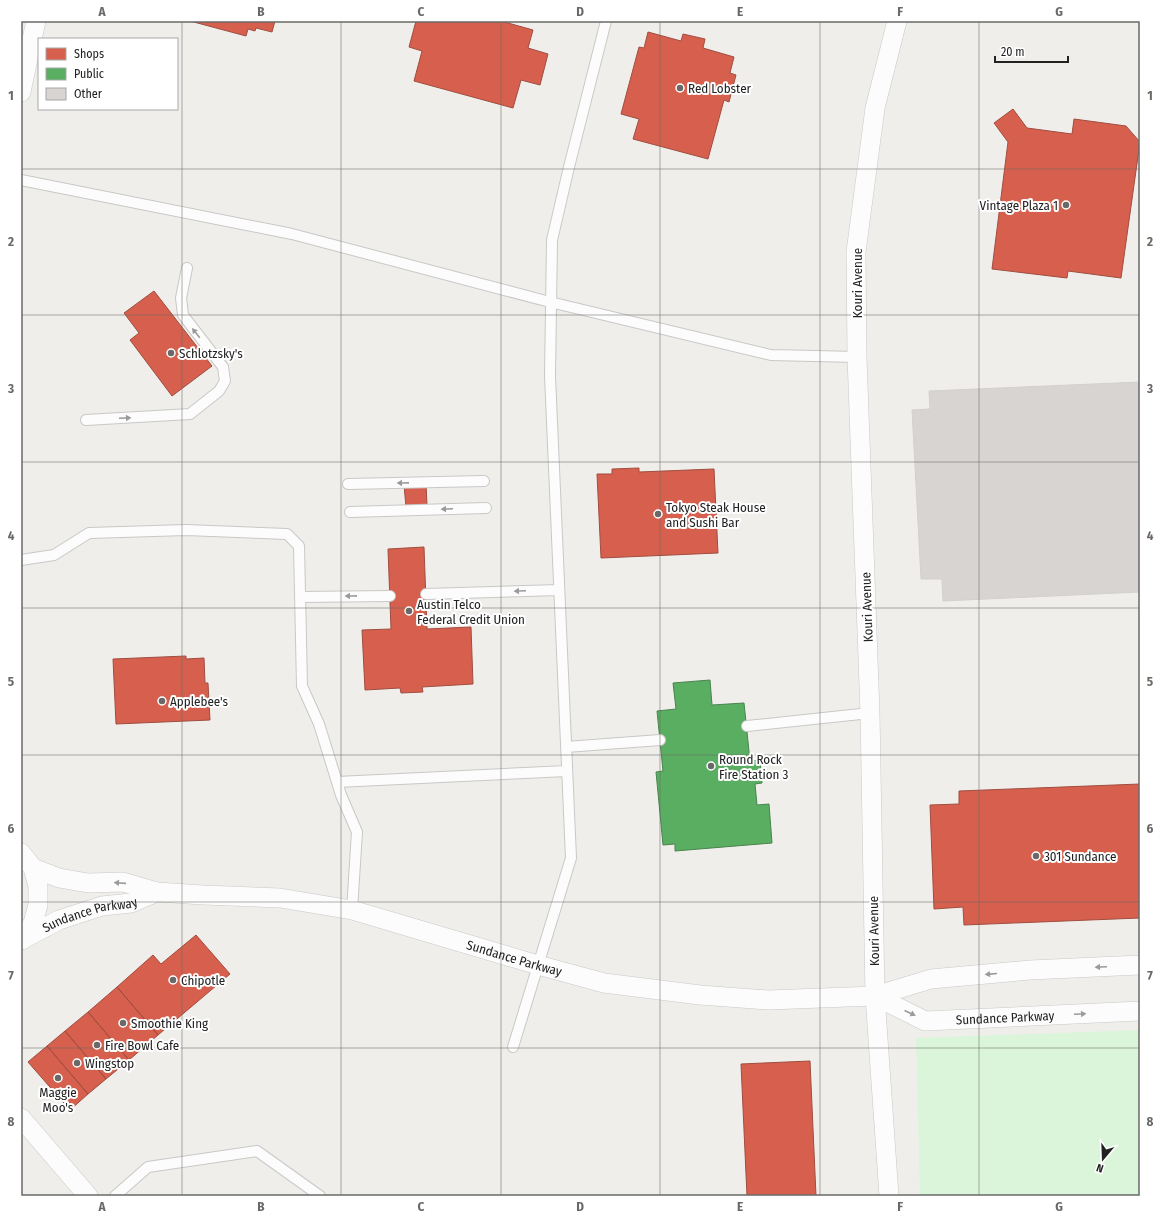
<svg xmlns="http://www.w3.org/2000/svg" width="1161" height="1217" viewBox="0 0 1161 1217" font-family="'Fira Sans Condensed',sans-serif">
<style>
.park{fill:#daf5da}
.shops{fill:#d6604d;stroke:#a04d40}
.public{fill:#5aae61;stroke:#49844e}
.building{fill:#d7d4d2;stroke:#d3d0cc}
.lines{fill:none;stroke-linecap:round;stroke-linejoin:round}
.service-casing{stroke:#c9c8c7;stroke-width:12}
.minor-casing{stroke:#c9c8c7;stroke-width:20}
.service{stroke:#fdfcfc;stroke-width:10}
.minor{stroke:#fdfcfc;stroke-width:19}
.oneway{fill:#9a9a9a}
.grid{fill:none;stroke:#6a6968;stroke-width:1;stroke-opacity:0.55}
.poi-dot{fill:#6a6968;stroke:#fff;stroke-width:1.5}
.labels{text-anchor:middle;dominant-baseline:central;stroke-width:4;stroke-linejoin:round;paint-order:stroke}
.poi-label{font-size:13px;fill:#222;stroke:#fff;text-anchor:start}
.street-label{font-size:13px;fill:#222;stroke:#fff}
.neatline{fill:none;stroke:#6a6968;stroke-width:1.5}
.grid-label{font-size:13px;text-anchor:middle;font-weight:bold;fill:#6a6968}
</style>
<rect width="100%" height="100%" fill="#f0eeeb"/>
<path class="park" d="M 1140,1030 L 1140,1196 L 920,1196 L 916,1038 Z"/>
<path class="shops" d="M 190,21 L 275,21 L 272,32 L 256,28 L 255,31 L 248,29 L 246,36 Z
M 416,21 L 501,21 L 533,30 L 528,48 L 548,54 L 540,85 L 521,80 L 513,108 L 414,81 L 422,51 L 409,47 Z
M 648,32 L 681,41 L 683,34 L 705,39 L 703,48 L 734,57 L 730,73 L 736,75 L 729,102 L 724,100 L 708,159 L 633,139 L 639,119 L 621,114 L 639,47 L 644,48 Z
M 1013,109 L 1027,128 L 1072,134 L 1074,119 L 1126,126 L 1140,142 L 1121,278 L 1068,271 L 1067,278 L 992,269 L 1008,142 L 994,123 Z
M 154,291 L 212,366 L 172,396 L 130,340 L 139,333 L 124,313 Z
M 639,468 L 639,472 L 714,469 L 718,553 L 601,558 L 597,474 L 612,474 L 612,469 Z
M 426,483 L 427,505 L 406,507 L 404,485 Z
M 424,547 L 427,629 L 471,627 L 473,684 L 422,687 L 423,692 L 401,693 L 400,688 L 365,690 L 362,630 L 391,629 L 388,549 Z
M 186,656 L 186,659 L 204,658 L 205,683 L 208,683 L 210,720 L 116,724 L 113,659 Z
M 1140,784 L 1140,918 L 964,925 L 963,907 L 934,909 L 930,805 L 959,804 L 959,791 Z
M 196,935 L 230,974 L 158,1035 L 117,987 L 153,955 L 161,964 Z
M 117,987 L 158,1035 L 129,1060 L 88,1012 Z
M 88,1012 L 129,1060 L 106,1079 L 65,1031 Z
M 65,1031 L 106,1079 L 88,1094 L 47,1046 Z
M 47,1046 L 88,1094 L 70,1110 L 28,1062 Z
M 810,1061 L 816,1196 L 747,1196 L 741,1064 Z"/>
<path class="public" d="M 710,680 L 712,705 L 744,703 L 750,761 L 760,760 L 762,783 L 755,784 L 757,805 L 769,804 L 772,843 L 675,851 L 675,844 L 663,845 L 656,772 L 663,771 L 657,711 L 676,709 L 673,683 Z"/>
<path class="building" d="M 1140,382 L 1140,592 L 943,601 L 942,579 L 921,579 L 912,410 L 930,409 L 929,391 Z"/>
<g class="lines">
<g class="service-casing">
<path id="service" d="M 21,180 L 292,234 L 550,302 L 771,355 L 857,357
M 86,420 L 190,414 L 219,391 L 225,381 L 223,367 L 183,315 L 181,298 L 187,268
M 348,484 L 484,481
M 350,512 L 486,508
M 21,560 L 54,555 L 89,533 L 186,530 L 287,534 L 299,546 L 302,686 L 319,724 L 341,795 L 357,832 L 352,910
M 426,594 L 559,590
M 301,597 L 390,596
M 747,726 L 870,713
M 566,747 L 660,740
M 337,782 L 567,771
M 513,1047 L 571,858 L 550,376 L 552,240 L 569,167 L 606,21
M 115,1196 L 148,1167 L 257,1151 L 320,1196"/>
</g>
<g class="minor-casing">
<g id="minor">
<path d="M 21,92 L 31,44 L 36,21"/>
<path d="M 21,853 L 33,868 L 38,886 L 38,905 L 33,923 L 22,940"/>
<path id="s1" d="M 33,868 L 59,878 L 88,883 L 123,882 L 157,892 L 203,895 L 280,898 L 352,910 L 538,965 L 604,983 L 700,995 L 768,1000 L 875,996 L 931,979 L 1030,970 L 1140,965"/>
<path id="s2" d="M 23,939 L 59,920 L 102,906 L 131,903 L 157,892"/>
<path id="s3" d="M 875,996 L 925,1021 L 1140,1011"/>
<path d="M 21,1118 L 88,1196"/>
<path d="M 889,1196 L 875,996 L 870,713 L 857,357 L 856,252 L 875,108 L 897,21"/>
</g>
</g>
<use href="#service" class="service"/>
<use href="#minor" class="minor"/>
</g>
<defs><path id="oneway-solid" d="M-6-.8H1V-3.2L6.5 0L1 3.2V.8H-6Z"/></defs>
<g class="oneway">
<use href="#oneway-solid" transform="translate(196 333) rotate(-129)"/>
<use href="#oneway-solid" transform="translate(125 418) rotate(-3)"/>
<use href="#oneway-solid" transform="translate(403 483) rotate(179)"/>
<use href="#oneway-solid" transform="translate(447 509) rotate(178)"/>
<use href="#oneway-solid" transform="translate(520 591) rotate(178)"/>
<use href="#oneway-solid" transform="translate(351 596) rotate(179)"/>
<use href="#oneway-solid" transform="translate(120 883) rotate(-176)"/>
<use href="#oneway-solid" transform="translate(1101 967) rotate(177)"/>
<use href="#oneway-solid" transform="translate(991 974) rotate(175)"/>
<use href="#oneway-solid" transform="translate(910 1013) rotate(25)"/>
<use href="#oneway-solid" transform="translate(1080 1014) rotate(-3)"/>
</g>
<path class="grid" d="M 182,21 L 182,1196M 341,21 L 341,1196M 501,21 L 501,1196M 660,21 L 660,1196M 820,21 L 820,1196M 979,21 L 979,1196M 21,169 L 1140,169M 21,315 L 1140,315M 21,462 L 1140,462M 21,608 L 1140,608M 21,755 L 1140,755M 21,902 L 1140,902M 21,1048 L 1140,1048"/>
<g class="poi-dot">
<circle cx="680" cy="88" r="4"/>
<circle cx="1066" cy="205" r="4"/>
<circle cx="171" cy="353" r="4"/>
<circle cx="658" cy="514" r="4"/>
<circle cx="409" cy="611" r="4"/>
<circle cx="162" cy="701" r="4"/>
<circle cx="711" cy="766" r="4"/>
<circle cx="1036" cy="856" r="4"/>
<circle cx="173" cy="980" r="4"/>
<circle cx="123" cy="1023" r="4"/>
<circle cx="97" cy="1045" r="4"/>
<circle cx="77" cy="1063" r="4"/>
<circle cx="58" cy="1078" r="4"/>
</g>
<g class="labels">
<g class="poi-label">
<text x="688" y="88">Red Lobster</text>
<text x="1058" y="205" text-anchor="end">Vintage Plaza 1</text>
<text x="179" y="353">Schlotzsky's</text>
<text x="666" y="507">Tokyo Steak House<tspan x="666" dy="15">and Sushi Bar</tspan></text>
<text x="417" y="604">Austin Telco<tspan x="417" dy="15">Federal Credit Union</tspan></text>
<text x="170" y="701">Applebee's</text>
<text x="719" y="759">Round Rock<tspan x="719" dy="15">Fire Station 3</tspan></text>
<text x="1044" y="856">301 Sundance</text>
<text x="181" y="980">Chipotle</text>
<text x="131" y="1023">Smoothie King</text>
<text x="105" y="1045">Fire Bowl Cafe</text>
<text x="85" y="1063">Wingstop</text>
<text x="58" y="1092" text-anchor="middle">Maggie<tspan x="58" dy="15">Moo's</tspan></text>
</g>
<g class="street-label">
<text transform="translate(857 283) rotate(-90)">Kouri Avenue</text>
<text transform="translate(867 607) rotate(-92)">Kouri Avenue</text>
<text stroke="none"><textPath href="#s2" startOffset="72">Sundance Parkway</textPath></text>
<text transform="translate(874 931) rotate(-91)">Kouri Avenue</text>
<text stroke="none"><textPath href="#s1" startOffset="493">Sundance Parkway</textPath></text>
<text stroke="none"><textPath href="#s3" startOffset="136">Sundance Parkway</textPath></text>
</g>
</g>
<rect width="1161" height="1217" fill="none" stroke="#ffffff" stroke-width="44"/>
<rect x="38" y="38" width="140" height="72" fill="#ffffff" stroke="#a7a7a7"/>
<rect x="46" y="48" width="20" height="12" fill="#d6604d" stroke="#a7a7a7"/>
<text x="74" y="58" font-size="12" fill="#222222">Shops</text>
<rect x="46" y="68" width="20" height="12" fill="#5aae61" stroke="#a7a7a7"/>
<text x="74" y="78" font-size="12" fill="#222222">Public</text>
<rect x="46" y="88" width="20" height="12" fill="#d7d4d2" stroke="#a7a7a7"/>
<text x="74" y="98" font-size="12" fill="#222222">Other</text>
<g transform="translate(1103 1159) rotate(199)" stroke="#ffffff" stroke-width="3" paint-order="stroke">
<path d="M0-3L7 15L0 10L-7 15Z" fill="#222222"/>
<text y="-6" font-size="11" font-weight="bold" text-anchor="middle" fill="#222222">N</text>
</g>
<path d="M995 56v6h73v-6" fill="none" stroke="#222222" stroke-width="2"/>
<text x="1001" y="56" font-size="12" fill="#222222" stroke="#ffffff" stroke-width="3" paint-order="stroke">20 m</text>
<rect x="22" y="22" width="1117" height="1173" class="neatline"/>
<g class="grid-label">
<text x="102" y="16">A</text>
<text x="261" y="16">B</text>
<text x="421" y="16">C</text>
<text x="580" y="16">D</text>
<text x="740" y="16">E</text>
<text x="900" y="16">F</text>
<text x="1059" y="16">G</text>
<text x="11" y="100">1</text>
<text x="1150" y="100">1</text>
<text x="11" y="246">2</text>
<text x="1150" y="246">2</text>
<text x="11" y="393">3</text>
<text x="1150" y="393">3</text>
<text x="11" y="540">4</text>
<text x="1150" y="540">4</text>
<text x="11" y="686">5</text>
<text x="1150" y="686">5</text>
<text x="11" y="833">6</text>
<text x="1150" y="833">6</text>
<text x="11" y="980">7</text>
<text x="1150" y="980">7</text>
<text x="11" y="1126">8</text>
<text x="1150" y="1126">8</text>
<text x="102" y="1211">A</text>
<text x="261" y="1211">B</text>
<text x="421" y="1211">C</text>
<text x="580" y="1211">D</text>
<text x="740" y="1211">E</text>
<text x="900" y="1211">F</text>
<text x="1059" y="1211">G</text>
</g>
</svg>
